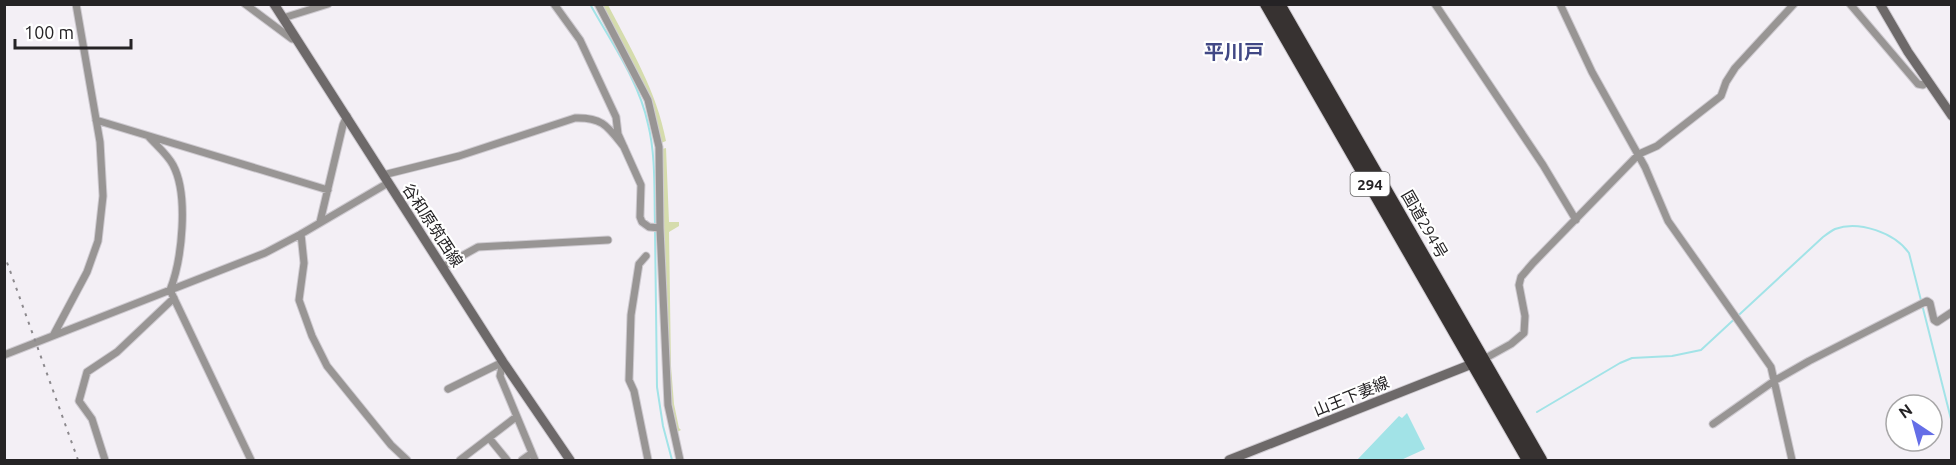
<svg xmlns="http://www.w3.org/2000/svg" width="1956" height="465" viewBox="0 0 1956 465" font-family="Ubuntu,'Noto Sans JP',sans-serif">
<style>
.green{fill:#d5dcad}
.water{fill:#a2e3e7}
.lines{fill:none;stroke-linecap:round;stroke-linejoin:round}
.stream{stroke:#a2e3e7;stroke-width:2}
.street-casing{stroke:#cecad0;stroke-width:9}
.secondary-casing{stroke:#cecad0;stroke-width:11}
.highway-casing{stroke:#cecad0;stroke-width:14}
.street{stroke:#989594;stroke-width:7}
.secondary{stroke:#6d6969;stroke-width:9}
.highway{stroke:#373231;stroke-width:12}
.rail{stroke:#8c898d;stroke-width:2;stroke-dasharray:3 6;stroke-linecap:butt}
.labels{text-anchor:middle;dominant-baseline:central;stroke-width:4.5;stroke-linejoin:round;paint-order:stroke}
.shield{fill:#fff;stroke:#666566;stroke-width:1.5}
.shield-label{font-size:15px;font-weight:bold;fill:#252325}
.street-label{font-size:16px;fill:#252325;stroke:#fff}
.quarter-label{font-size:20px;font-weight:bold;fill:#414885;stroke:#fff}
</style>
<rect width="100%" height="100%" fill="#f3eff5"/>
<path class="green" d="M 601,5 L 608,5 C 631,49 657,92 666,141 L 661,143 L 658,127 Z
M 666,148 L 669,222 L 679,222 L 679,226 L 669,232 L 671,366 L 674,404 L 679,428 L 681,430 L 677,432 L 669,405 L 665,315 L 662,149 Z"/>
<path class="water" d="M 1407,413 L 1425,449 L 1401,460 L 1357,460 L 1399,416 L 1402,418 Z"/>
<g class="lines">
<path class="stream" d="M 590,4 C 611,42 639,81 648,124 C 656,156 654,192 655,225
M 655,230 L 657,387 L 663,426 L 672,460
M 1537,412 L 1620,363 L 1632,358 L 1672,356 L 1701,350 L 1823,237 C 1827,234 1831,231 1835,229 C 1859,220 1895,233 1909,253 L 1952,423"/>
<g class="street-casing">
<path id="street" d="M 245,4 L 292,39 L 296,39
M 554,4 L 580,40 L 616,117 L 618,134 L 641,185 L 640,217 L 642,222 L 649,227 L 660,228
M 598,4 L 648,100 L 659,147 L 660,228 L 668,405 L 680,460
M 1435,4 L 1543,165 L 1576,220
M 1560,4 L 1592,72 L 1645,167 L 1668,221 L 1771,367 L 1792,460
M 1850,4 L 1918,84 L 1923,85 L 1928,82
M 283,18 L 328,4
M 96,120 L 328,190
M 148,136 C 156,145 168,155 173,165 C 189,195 182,260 170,290 L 251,460
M 383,175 L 459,156 L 575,118 C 603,117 608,127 624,147
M 320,222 L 343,125 L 347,116
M 301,234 L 304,263 L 299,300 L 312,336 L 327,366 L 391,445 L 407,460
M 646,256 L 639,264 L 631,315 L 629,380 L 634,391 L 648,460
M 442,267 L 478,247 L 608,240
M 54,334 L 87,272 L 98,241 L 103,196 L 100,142 L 76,4
M 4,355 L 265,253 L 301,234 L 388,183
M 1484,359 L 1511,344 L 1524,333 L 1525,316 L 1519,285 L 1521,277 L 1533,263 L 1639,154 L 1657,146 L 1721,96 L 1726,82 L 1735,68 L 1794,4
M 503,362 L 500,376 L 535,460
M 448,389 L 503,362
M 1713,424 L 1774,381 L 1809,361 L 1917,306 L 1927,301 L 1930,303 L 1934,320 L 1937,322 L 1952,312
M 489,438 L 507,460
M 105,460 L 92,419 L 79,401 L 87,372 L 117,352 L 174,298
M 460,460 L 516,417
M 522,460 L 532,453"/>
</g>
<g class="secondary-casing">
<path id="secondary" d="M 274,4 L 503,362 L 570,460
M 1880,4 L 1908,52 L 1952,116
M 1229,460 L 1477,362"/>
</g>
<g class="highway-casing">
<path id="highway" d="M 1266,4 L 1528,460
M 1279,4 L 1541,460"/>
</g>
<use href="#street" class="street"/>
<use href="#secondary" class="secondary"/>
<use href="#highway" class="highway"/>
<path class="rail" d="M 4,254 L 78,460"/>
</g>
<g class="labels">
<rect class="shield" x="1350.5" y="172" width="39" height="24" rx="4.5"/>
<g class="shield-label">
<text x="1370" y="184">294</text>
</g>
<g class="street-label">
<text transform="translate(1425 224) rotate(60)">国道294号</text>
<text transform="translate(433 225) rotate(57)">谷和原筑西線</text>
<text transform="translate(1351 396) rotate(-22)">山王下妻線</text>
</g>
<g class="quarter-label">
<text x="1234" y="51">平川戸</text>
</g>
</g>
<rect width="1956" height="465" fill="none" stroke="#252325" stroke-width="12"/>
<g transform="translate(1914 423) rotate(324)"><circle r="28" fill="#ffffff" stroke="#a8a7a8" stroke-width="1.5"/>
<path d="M0-4.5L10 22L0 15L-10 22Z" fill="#656ee7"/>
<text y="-9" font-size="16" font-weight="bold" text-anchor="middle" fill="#252325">N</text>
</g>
<path d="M15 39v9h116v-9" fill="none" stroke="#252325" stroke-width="3"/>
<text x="24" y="39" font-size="18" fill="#252325" stroke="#ffffff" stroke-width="4.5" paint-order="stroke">100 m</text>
</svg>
